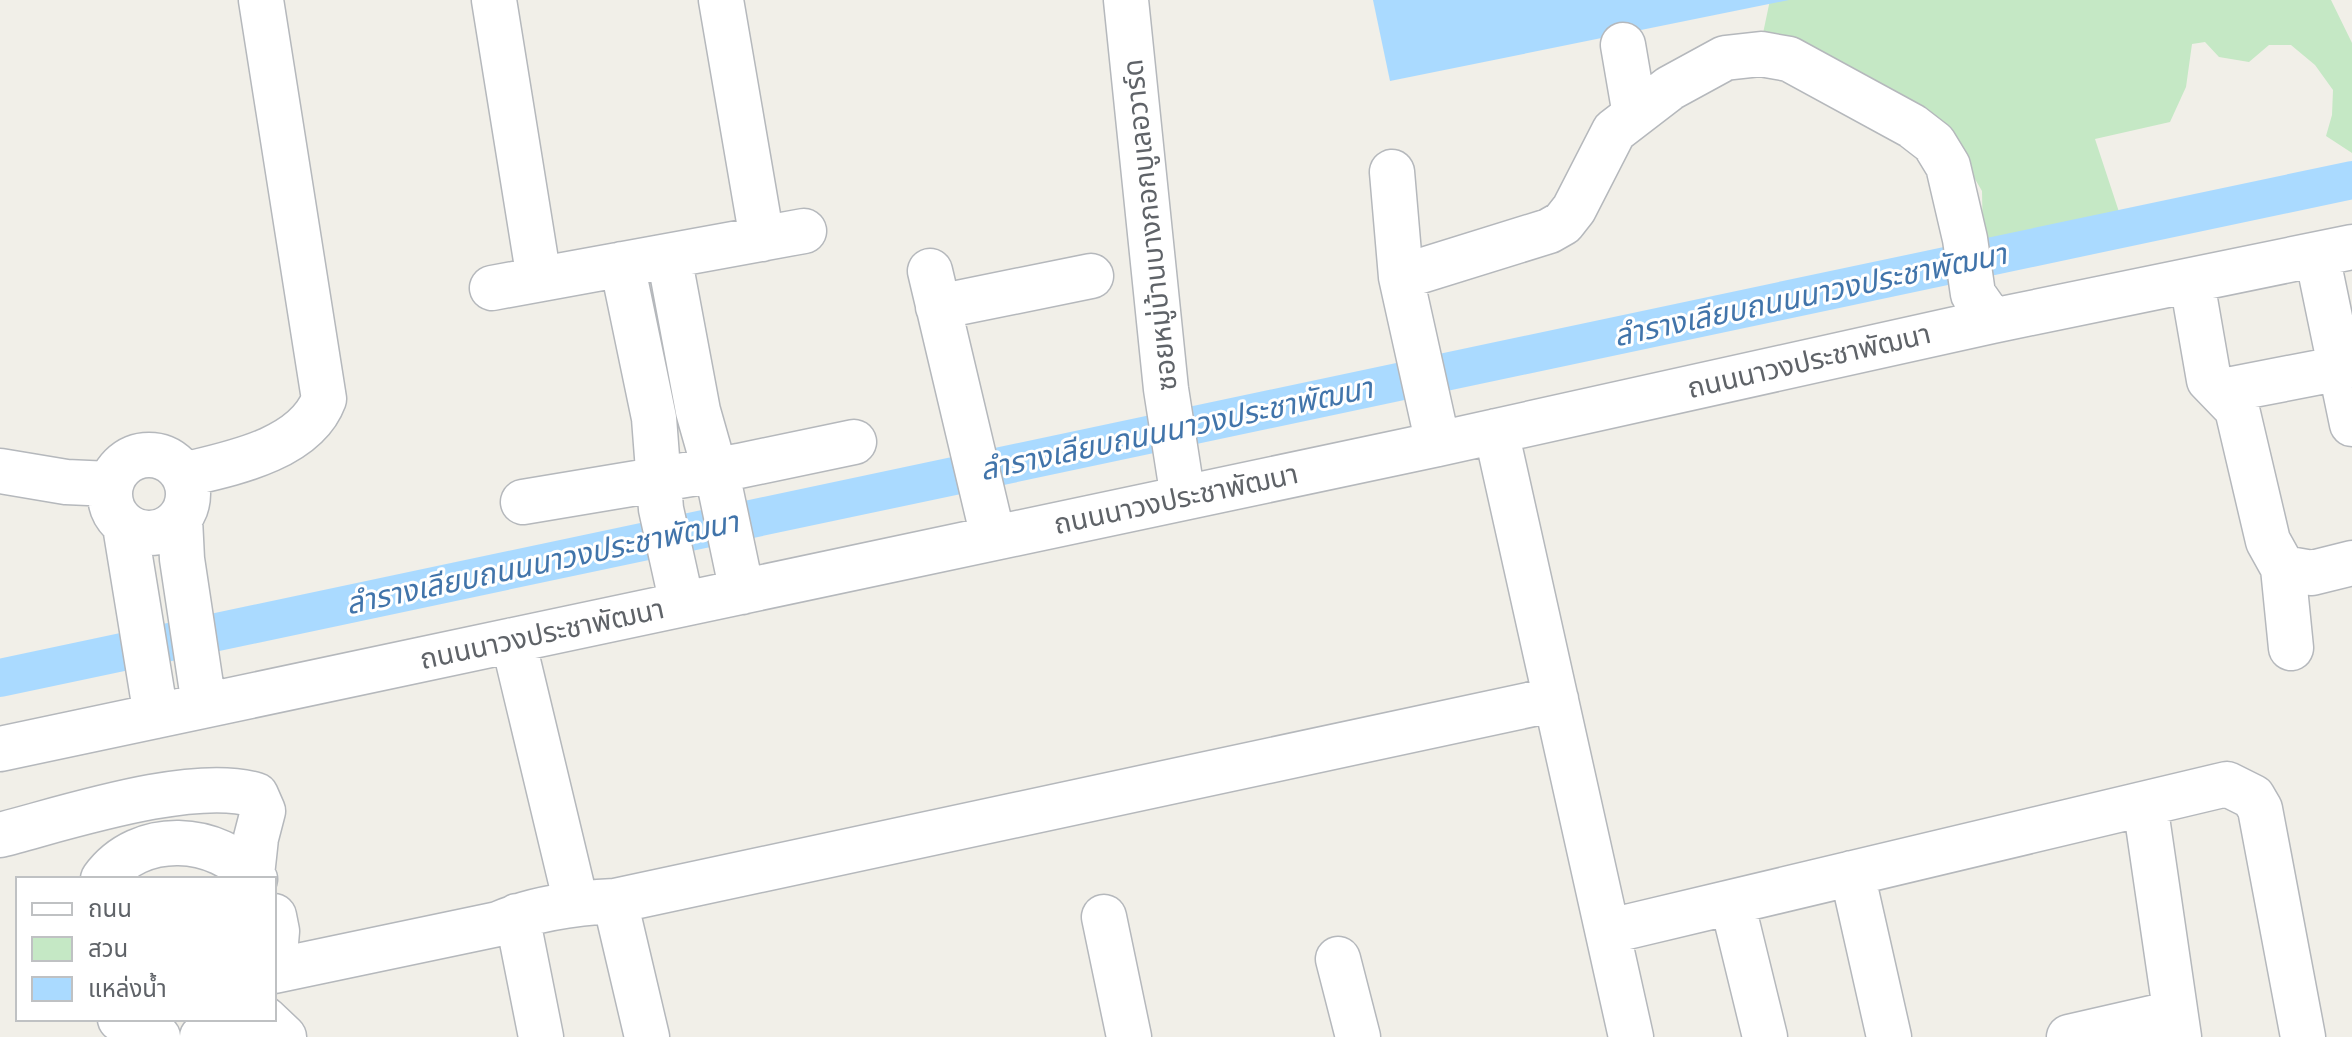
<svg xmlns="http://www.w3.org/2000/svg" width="2352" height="1037" viewBox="0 0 2352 1037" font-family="'Fira Sans Condensed','Noto Sans Thai',sans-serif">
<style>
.green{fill:#c5e8c5}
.water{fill:#aadaff}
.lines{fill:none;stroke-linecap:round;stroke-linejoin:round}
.canal{stroke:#aadaff;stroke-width:38}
.minor-casing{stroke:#b5b8bc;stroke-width:47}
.minor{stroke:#fff;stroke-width:44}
.labels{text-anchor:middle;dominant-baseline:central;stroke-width:6;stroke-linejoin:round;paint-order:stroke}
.street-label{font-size:28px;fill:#5f6368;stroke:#fff}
.water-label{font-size:30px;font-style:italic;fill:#4174aa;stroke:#fff}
</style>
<rect width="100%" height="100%" fill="#f1efe8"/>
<path class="green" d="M 1770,0 L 2331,0 L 2352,43 L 2352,153 L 2326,136 L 2332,115 L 2333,90 L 2315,65 L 2291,45 L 2269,45 L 2249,62 L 2219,57 L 2205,42 L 2192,44 L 2186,87 L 2170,122 L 2095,139 L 2121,218 L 1983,243 L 1982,191 L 1952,140 L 1894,92 L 1867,75 L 1820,61 L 1762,38 Z"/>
<path class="water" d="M 1373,0 L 1789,0 L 1390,81 Z"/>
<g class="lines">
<path class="canal" d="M 0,678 L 2352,180"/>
<g class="minor-casing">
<path id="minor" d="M 494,0 L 539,279
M 721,0 L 762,239
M 1126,0 L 1166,389 L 1183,498
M 1623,45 L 1635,115
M 1392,172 L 1401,277 L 1438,444
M 2317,255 L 2352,424
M 669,256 L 698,411 L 721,492 L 742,592
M 622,264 L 654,418 L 661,509 L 682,604
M 930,271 L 993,537
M 1401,277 L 1549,231 L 1563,223 L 1574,209 L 1614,131 L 1670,88 L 1725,58 L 1761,54 L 1789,59 L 1912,126 L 1934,143 L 1948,166 L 1965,239 L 1973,294 L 1992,321
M 2192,282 L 2209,380 L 2237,409 L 2268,541 L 2283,568 L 2312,573 L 2352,563
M 492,288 L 804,231
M 938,307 L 1091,276
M 2222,391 L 2341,368
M 1496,431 L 1631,1037
M110 494a39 39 0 1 1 78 0a39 39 0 1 1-78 0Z
M 0,471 L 66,482 L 111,484
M 183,475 C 229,464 305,450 324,399 L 261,0
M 523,502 L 739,466 L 854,442
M 180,519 L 182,559 L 204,705
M 125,526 L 156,716
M 2283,568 L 2291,648
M 513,640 L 576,903
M 0,749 L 1438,444 L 1992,321 L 2352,247
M 2145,804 L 2179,1037
M 0,835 C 66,818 192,776 256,795 L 263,811 L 256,838 L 252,875
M 1852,873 L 1889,1037
M 103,879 C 139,829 218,833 255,879
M 615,901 L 647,1037
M 1732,902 L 1765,1037
M 274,916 L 277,931 L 274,966
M 517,916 L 541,1037
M 1104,917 L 1129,1037
M 1610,931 L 2227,784 L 2253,797 L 2260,809 L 2303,1037
M 1338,959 L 1358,1037
M 274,971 L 498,924 C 535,908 575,903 615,901 L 1556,699
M 120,1019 L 139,1031 L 158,1037
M 265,1019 L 284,1037
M 202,1037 L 219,1031 L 239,1019
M 2069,1037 L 2174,1013"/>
</g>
<use href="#minor" class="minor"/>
</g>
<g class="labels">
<g class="street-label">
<text transform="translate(1150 225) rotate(-96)">ซอยหมู่บ้านบางกอกบูเลอวาร์ด</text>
<text transform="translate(1809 361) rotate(-13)">ถนนนาวงประชาพัฒนา</text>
<text transform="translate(1176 499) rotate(-12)">ถนนนาวงประชาพัฒนา</text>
<text transform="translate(542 634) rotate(-12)">ถนนนาวงประชาพัฒนา</text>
</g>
<g class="water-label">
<text transform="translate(1810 295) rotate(-12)">ลำรางเลียบถนนนาวงประชาพัฒนา</text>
<text transform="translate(1176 429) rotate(-12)">ลำรางเลียบถนนนาวงประชาพัฒนา</text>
<text transform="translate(542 563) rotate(-12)">ลำรางเลียบถนนนาวงประชาพัฒนา</text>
</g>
</g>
<rect x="16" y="877" width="260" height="144" fill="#ffffff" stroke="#bfc1c3" stroke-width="2"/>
<rect x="32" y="903" width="40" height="12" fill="#ffffff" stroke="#bfc1c3" stroke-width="2"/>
<text x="88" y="917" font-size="24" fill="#5f6368">ถนน</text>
<rect x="32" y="937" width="40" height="24" fill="#c5e8c5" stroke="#bfc1c3" stroke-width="2"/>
<text x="88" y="957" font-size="24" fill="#5f6368">สวน</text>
<rect x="32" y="977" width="40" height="24" fill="#aadaff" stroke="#bfc1c3" stroke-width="2"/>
<text x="88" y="997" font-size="24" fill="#5f6368">แหล่งน้ำ</text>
</svg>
